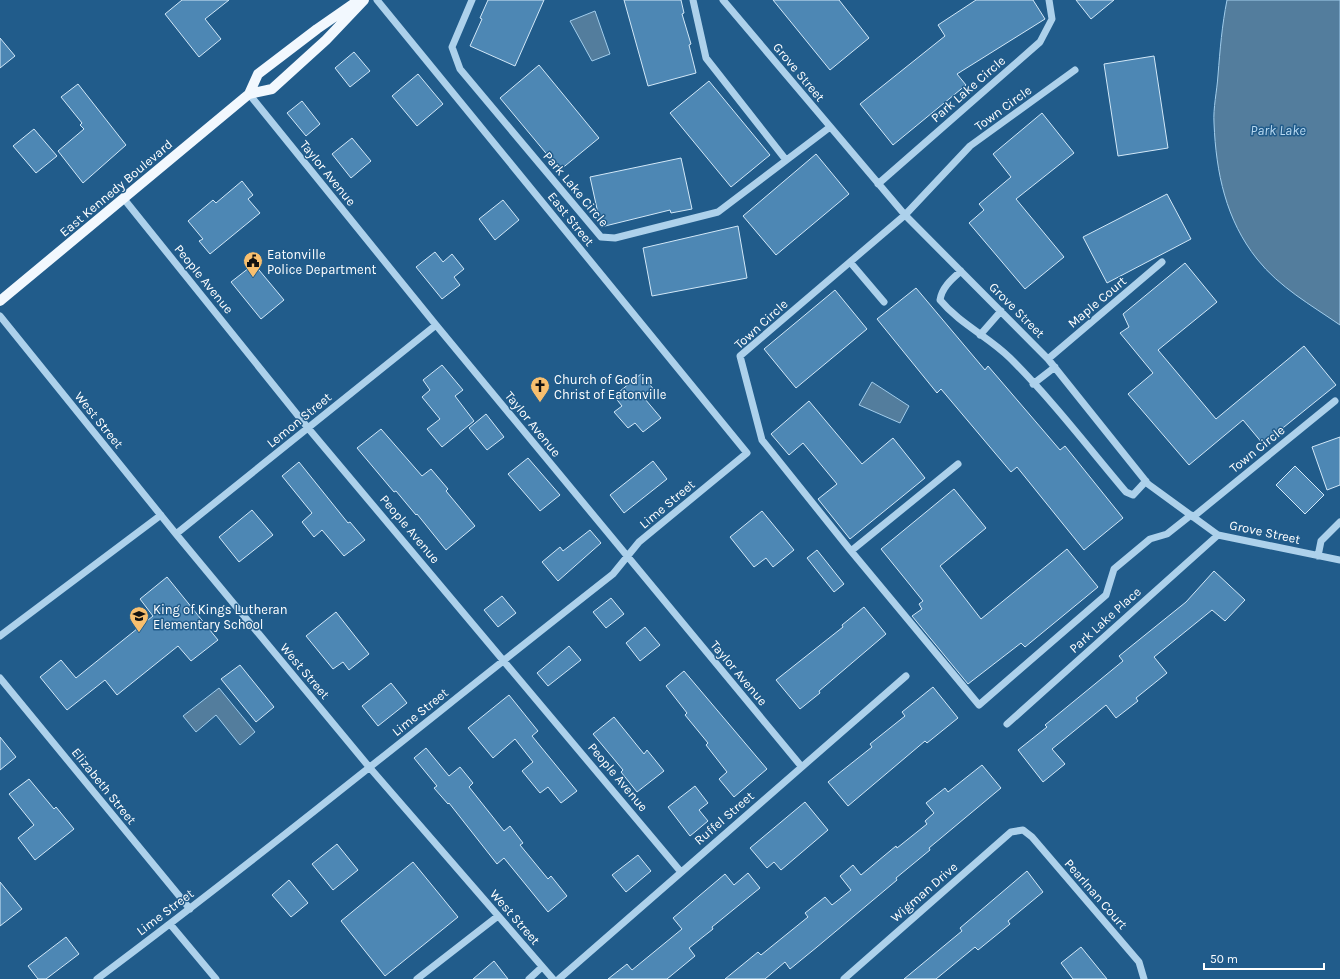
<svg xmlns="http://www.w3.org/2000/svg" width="1340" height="979" viewBox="0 0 1340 979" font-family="Karla,sans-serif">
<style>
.water{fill:#537d9d;stroke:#a1cdec}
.building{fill:#4d87b4;stroke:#d2e8f8}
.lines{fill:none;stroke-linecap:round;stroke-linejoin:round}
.minor{stroke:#add1eb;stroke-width:7}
.major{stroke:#f2f8fe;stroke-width:10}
.labels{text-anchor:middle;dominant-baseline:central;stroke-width:3;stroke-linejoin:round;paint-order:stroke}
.street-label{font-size:13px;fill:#fff;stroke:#215c8b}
.poi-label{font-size:13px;fill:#fff;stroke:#215c8b;text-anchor:start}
.water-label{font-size:14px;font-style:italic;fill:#b9daf2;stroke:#215c8b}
</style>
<rect width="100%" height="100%" fill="#215c8b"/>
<path class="water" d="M 1227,0 L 1340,0 L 1340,325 C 1311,305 1279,287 1257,259 C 1226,220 1216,173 1214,123 C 1213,108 1217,91 1218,75 C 1220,50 1222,25 1227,0 Z
M 595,11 L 610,54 L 592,61 L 570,21 Z
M 872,382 L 909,406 L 900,423 L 859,405 Z
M 219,688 L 255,732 L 240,745 L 216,715 L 196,732 L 183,716 Z"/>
<path class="building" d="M 182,0 L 229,0 L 205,19 L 221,39 L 199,57 L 165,14 Z
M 488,0 L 544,0 L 515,66 L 470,46 L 482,19 L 480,18 Z
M 624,0 L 681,0 L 684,13 L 682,14 L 691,44 L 689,45 L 696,73 L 648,86 Z
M 773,0 L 839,0 L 869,38 L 830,70 Z
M 976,0 L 1033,0 L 1045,19 L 957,74 L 966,85 L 893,145 L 860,104 L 945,36 L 938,25 Z
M 1076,0 L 1114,0 L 1091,19 Z
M 0,38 L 15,56 L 0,68 Z
M 354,52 L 370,71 L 350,87 L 335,68 Z
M 1154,56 L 1168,148 L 1118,156 L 1104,64 Z
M 539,65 L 599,138 L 560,170 L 500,98 Z
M 418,74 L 443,104 L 417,126 L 392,96 Z
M 709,81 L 770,155 L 731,187 L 670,113 Z
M 78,84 L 126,145 L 83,183 L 58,151 L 84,129 L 80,125 L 82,123 L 61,97 Z
M 302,101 L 320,124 L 306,136 L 287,113 Z
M 1042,113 L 1074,153 L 1016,199 L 1064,257 L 1025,289 L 969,223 L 984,210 L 979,204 L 1011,177 L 993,154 Z
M 34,129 L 57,156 L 36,173 L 13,146 Z
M 352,138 L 371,161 L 351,178 L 332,154 Z
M 816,154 L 849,194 L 776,255 L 743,216 Z
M 681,158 L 692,209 L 671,213 L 670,210 L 601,227 L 590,177 Z
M 242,181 L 253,195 L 248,199 L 260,213 L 210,254 L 199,241 L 203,239 L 188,221 L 213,200 L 216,203 Z
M 1167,194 L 1191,239 L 1107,283 L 1083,237 Z
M 503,200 L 519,220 L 495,240 L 479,219 Z
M 738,226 L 747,278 L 652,296 L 643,248 Z
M 435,252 L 443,262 L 452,254 L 464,269 L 454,277 L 460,285 L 442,299 L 416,267 Z
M 1185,263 L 1217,302 L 1158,350 L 1216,419 L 1304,346 L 1336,385 L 1263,444 L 1243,420 L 1189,465 L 1128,394 L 1153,373 L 1120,333 L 1129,327 L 1123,314 Z
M 254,264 L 284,300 L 261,319 L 231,282 Z
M 916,288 L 985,370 L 988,366 L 1060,450 L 1065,446 L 1123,518 L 1084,550 L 1017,467 L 1011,472 L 941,389 L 937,393 L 877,319 Z
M 835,290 L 867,329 L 796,388 L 764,349 Z
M 442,365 L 463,390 L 455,396 L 474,421 L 442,447 L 427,429 L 440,419 L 422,397 L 430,390 L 423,380 Z
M 641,374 L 655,391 L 645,399 L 661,418 L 643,432 L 635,423 L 628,428 L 614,412 L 622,406 L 614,396 Z
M 809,401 L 862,464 L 893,438 L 925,478 L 850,539 L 818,499 L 837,484 L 803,443 L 789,455 L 771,434 Z
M 486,414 L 504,437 L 487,450 L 469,428 Z
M 381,429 L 422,476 L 431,469 L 448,489 L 446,491 L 475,526 L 446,550 L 417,514 L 416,515 L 396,491 L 394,492 L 357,448 Z
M 1340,437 L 1340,485 L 1327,490 L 1312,447 Z
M 528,458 L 560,495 L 540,511 L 508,474 Z
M 653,461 L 667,479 L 624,513 L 610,495 Z
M 299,462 L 348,523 L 350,522 L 365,540 L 344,556 L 322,530 L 314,537 L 302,522 L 312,513 L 282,476 Z
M 1295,466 L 1324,495 L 1305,514 L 1276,485 Z
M 954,489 L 986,528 L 940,566 L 981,619 L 1067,549 L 1098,587 L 1025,647 L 1021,643 L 968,684 L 912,616 L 922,609 L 919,604 L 923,601 L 881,549 Z
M 252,510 L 273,535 L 239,562 L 219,537 Z
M 762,511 L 794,550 L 773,567 L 766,558 L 754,567 L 730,537 Z
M 590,530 L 601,543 L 558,581 L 542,562 L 560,547 L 563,551 Z
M 817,550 L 844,584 L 834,592 L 807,558 Z
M 1214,571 L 1245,600 L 1225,621 L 1212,610 L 1154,657 L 1167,673 L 1136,698 L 1138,701 L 1116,718 L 1106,705 L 1052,749 L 1065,764 L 1043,782 L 1018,750 L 1047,727 L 1045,725 L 1123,661 L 1119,656 L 1186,602 Z
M 167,577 L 218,640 L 191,661 L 178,646 L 117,695 L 105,680 L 67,710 L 40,677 L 61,660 L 76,678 L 153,616 L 140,599 Z
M 502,596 L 516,613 L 498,627 L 484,610 Z
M 611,598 L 624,614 L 606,628 L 593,612 Z
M 864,607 L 886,634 L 819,691 L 820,693 L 800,709 L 776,680 L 843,627 L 842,625 Z
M 336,612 L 369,654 L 349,670 L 343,662 L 333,669 L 306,636 Z
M 645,627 L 660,645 L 640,661 L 626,643 Z
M 569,646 L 581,660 L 548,686 L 537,673 Z
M 240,665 L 274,707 L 256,722 L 221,679 Z
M 684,671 L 767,769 L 734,797 L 719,779 L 727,772 L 706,745 L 708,743 L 685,715 L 687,713 L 666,686 Z
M 391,683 L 407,703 L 378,726 L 362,706 Z
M 933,687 L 958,718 L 927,743 L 925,741 L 848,806 L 828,782 L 872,747 L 870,744 L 905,716 L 902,712 Z
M 509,695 L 538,731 L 532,736 L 577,791 L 561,803 L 548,787 L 540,793 L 522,771 L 533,762 L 515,739 L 493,758 L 468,728 Z
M 614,717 L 644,754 L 647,750 L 664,771 L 637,792 L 621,772 L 623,770 L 593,734 Z
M 0,737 L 16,757 L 0,770 Z
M 426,748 L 449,776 L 460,767 L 473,783 L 469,787 L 504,831 L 510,826 L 523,843 L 520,845 L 548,879 L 551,876 L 567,896 L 548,912 L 504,858 L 497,864 L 449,803 L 448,804 L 434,788 L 437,786 L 414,758 Z
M 982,765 L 1001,788 L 929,848 L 930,850 L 896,878 L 897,880 L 817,947 L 790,969 L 785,962 L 765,979 L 725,979 L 758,952 L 761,955 L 808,917 L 805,913 L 825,897 L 832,905 L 851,890 L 840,876 L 853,865 L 861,875 L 896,846 L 897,848 L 927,824 L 925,821 L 934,813 L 926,803 L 945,788 L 948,792 Z
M 29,779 L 54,809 L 56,807 L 74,829 L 35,860 L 18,838 L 34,825 L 9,794 Z
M 695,786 L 708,803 L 699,810 L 708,821 L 690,836 L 668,807 Z
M 805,802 L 828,830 L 781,870 L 774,862 L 767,868 L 750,848 Z
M 337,844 L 358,870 L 333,890 L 312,864 Z
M 638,855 L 651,871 L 626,892 L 612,875 Z
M 413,862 L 458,917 L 385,976 L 341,921 Z
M 1027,871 L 1043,892 L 1008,921 L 1010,924 L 978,950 L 975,947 L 936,979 L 904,979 L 962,931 L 960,928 Z
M 748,873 L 760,888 L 712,927 L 713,929 L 689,948 L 695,956 L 667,979 L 608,979 L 627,964 L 632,970 L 682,929 L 673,918 L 725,874 L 734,885 Z
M 289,880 L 308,903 L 291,917 L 272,895 Z
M 0,882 L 22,909 L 0,926 Z
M 66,937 L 79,954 L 46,979 L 38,979 L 28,966 Z
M 1081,947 L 1107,979 L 1073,979 L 1061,963 Z
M 494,961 L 508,979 L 473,979 Z"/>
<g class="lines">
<path class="minor" d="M 472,0 L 452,47 L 460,69 L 601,237 L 615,238 L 718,212 L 830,127
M 693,0 L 706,58 L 786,160
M 723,0 L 905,215 L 1048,359 L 1148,484 L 1218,535 L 1340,560
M 249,94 L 436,325 L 801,766
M 878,184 L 1040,42 L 1052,19 L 1049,0
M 124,199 L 308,428 L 681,872
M 850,262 L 884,302
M 961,271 C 952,279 942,287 940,300 C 960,324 989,337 1010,358 C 1052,400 1088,447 1126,492 L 1133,495 L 1146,481
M 0,316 L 176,534 L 370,768 L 553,979
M 980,335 L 1001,311
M 1048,359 L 1162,262
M 1033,384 L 1055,367
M 958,464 L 851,551 L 762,440 L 740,356 L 905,215 L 970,146 L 1075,70
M 1193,517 L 1335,401
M 176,534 L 436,325
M 851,551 L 979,705 L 1106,595 L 1114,569 L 1150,539 L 1167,534 L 1191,515
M 1318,556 L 1321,541 L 1340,522
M 0,636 L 161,515
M 0,678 L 190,909
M 1007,724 L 1218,535
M 170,924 L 216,979
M 97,979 C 272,848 441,709 613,574 L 639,542 L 747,453 L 377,0
M 417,979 L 498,916
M 529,979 L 542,967
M 559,979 L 906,676
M 844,979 L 1011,832 L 1023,830 L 1032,837 L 1139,962 L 1144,979"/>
<path class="major" d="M 249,94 L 258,74 L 317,29 L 356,2
M 0,301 L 249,94 L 272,89 L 326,40 L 364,0"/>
</g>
<defs>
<g id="civic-pin" transform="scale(1)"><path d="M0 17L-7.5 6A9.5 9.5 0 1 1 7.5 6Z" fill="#f8bf6e" stroke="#215c8b"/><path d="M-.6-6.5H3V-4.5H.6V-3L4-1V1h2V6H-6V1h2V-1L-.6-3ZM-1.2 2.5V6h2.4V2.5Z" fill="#111"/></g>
<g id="church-pin" transform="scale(1)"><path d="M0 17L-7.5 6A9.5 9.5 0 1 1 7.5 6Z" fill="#f8bf6e" stroke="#215c8b"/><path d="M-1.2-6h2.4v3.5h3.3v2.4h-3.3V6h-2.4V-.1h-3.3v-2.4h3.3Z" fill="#111"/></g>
<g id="school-pin" transform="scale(1)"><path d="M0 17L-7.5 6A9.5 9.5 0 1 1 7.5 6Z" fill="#f8bf6e" stroke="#215c8b"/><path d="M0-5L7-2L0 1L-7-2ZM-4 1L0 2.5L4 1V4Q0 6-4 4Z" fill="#111"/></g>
</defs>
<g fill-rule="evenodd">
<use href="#civic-pin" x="253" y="261"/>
<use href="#church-pin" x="540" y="386"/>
<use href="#school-pin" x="139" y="616"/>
</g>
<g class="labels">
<g class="street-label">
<text transform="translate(799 72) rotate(50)">Grove Street</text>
<text transform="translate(968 89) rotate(-41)">Park Lake Circle</text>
<text transform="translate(1003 108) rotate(-36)">Town Circle</text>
<text transform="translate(328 173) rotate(51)">Taylor Avenue</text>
<text transform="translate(116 188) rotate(-40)">East Kennedy Boulevard</text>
<text transform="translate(576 189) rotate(50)">Park Lake Circle</text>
<text transform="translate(571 219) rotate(51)">East Street</text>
<text transform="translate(204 279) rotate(51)">People Avenue</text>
<text transform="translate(1097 302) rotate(-40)">Maple Court</text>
<text transform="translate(1017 310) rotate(45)">Grove Street</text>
<text transform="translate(761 324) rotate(-42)">Town Circle</text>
<text transform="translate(99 420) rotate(51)">West Street</text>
<text transform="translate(299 420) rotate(-39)">Lemon Street</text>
<text transform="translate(533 424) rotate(51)">Taylor Avenue</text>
<text transform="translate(1257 449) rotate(-39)">Town Circle</text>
<text transform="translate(667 504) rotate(-40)">Lime Street</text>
<text transform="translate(410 529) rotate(50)">People Avenue</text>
<text transform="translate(1265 532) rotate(12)">Grove Street</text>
<text transform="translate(1105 620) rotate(-42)">Park Lake Place</text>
<text transform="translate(305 671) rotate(50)">West Street</text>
<text transform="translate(739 673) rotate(50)">Taylor Avenue</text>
<text transform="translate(420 712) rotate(-39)">Lime Street</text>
<text transform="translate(618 777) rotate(50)">People Avenue</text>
<text transform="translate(104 786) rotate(51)">Elizabeth Street</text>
<text transform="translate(724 818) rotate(-41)">Ruffel Street</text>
<text transform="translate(924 892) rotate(-41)">Wigman Drive</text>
<text transform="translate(1096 894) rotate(49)">Pearlnan Court</text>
<text transform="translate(165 912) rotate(-37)">Lime Street</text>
<text transform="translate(515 917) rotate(49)">West Street</text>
</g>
<g class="poi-label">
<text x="267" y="254">Eatonville<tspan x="267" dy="15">Police Department</tspan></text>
<text x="554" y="379">Church of God in<tspan x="554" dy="15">Christ of Eatonville</tspan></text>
<text x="153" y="609">King of Kings Lutheran<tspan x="153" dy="15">Elementary School</tspan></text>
</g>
<g class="water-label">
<text x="1278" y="130">Park Lake</text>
</g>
</g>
<path d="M1204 963v6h120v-6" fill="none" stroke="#ffffff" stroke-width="2"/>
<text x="1210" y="963" font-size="12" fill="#ffffff" stroke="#215c8b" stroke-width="3" paint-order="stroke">50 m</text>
</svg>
